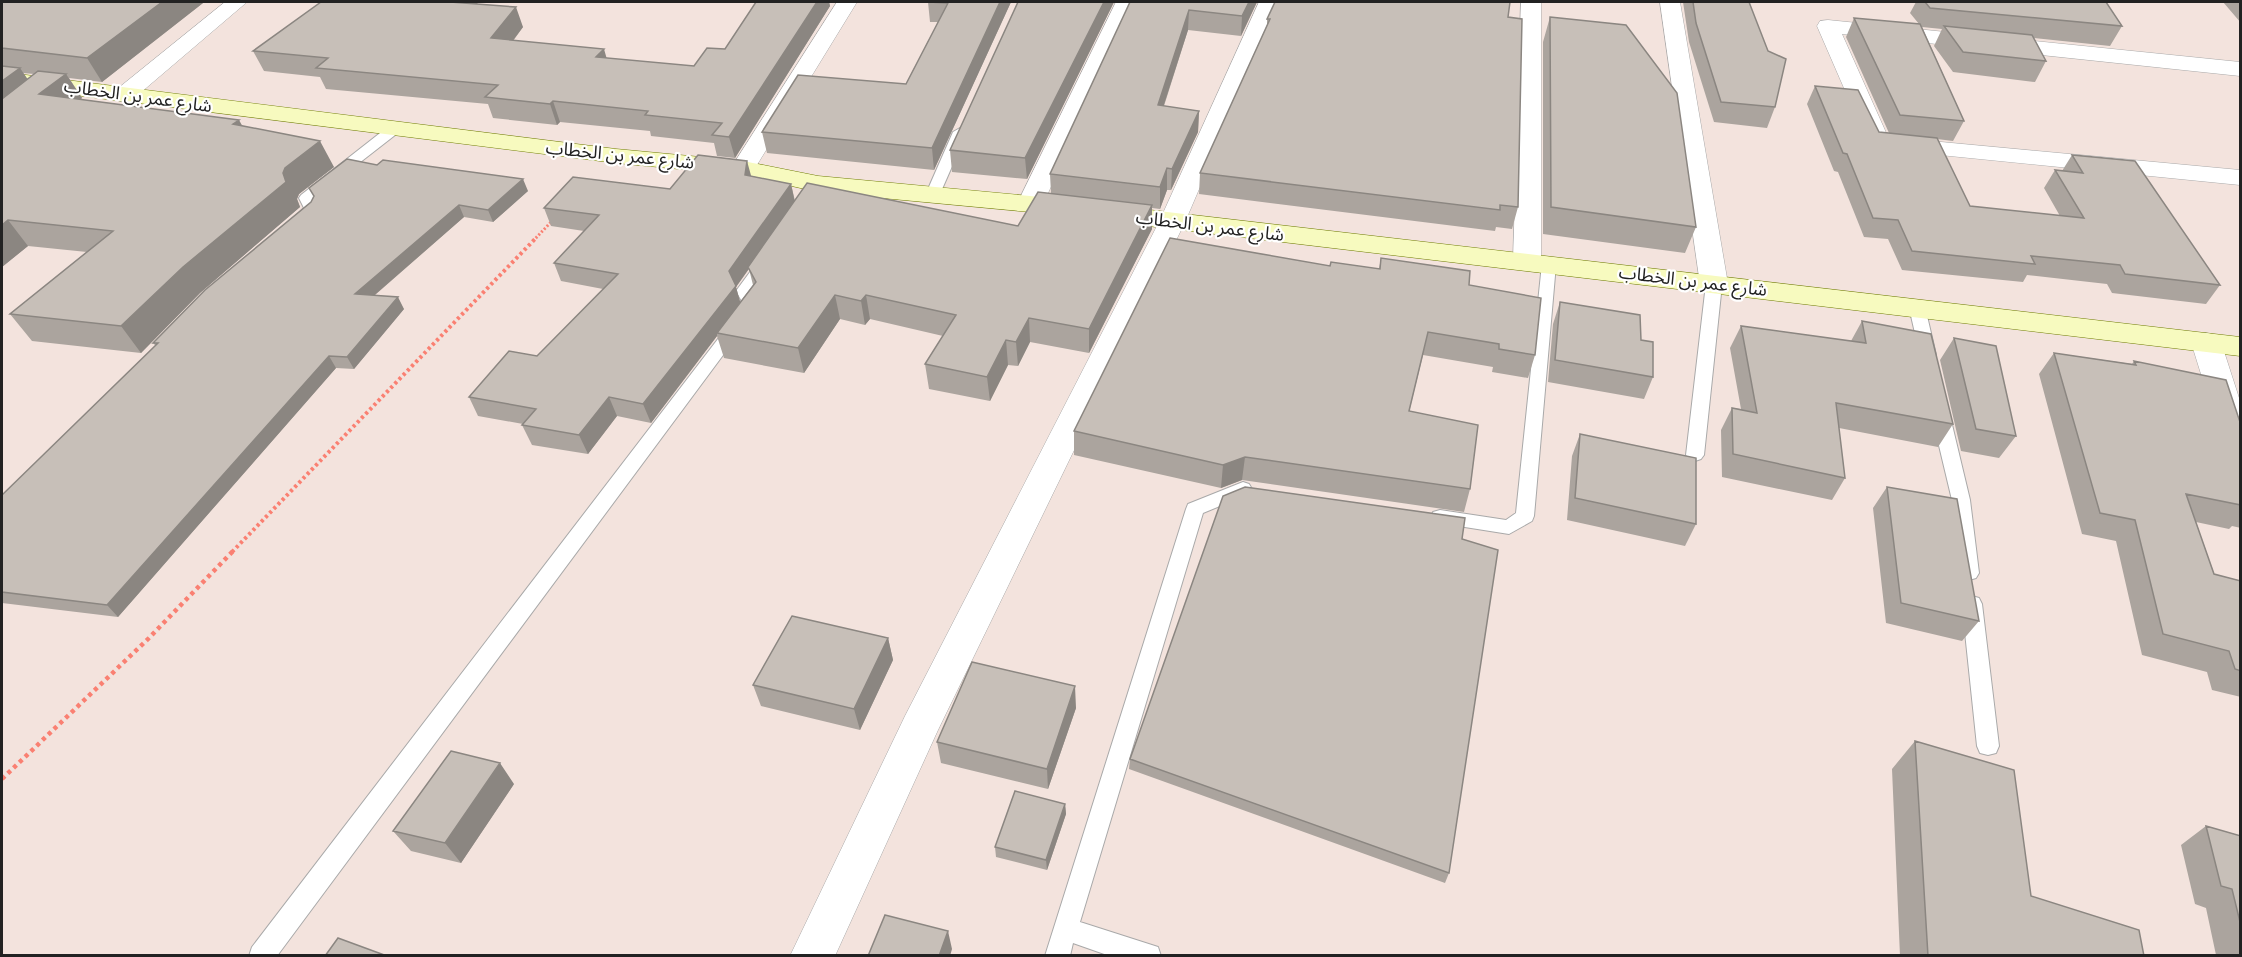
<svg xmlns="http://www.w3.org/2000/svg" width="2242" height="957" viewBox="0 0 2242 957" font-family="Figtree,'Noto Sans Arabic',sans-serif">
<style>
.military{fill:#f3e3dd}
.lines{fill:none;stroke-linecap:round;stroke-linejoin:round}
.lane-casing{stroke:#a9a9a9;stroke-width:2}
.street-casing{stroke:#a9a9a9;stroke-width:1}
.secondary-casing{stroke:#707d05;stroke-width:1}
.path-far2{stroke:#fa8072;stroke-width:3;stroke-dasharray:2 2;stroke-linecap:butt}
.path-far1{stroke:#fa8072;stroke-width:4;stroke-dasharray:3 3;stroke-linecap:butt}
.path{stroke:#fa8072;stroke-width:4.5;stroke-dasharray:4 4;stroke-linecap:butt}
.lane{fill:#fff;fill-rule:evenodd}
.street{fill:#fff;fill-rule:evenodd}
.secondary{fill:#f7fabf;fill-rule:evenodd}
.wall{fill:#aba49e;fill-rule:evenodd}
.shaded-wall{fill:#8b8681}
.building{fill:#c7bfb8;stroke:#8b8681;stroke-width:1.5}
.labels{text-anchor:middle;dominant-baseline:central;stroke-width:4.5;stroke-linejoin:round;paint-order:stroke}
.far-street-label{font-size:18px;fill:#222;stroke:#fff}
</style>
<rect width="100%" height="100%" fill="#f2efe9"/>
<path class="military" d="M 2,2 L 2240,2 L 2240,955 L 2,955 Z"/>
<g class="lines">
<g class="lane-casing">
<path id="lane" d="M 394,125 L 399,126 L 401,129 L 399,132 L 313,199 L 318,209 L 303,224 L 293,224 L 291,221 L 304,208 L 299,198 L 301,195 L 389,126 Z
M 960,128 L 967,132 L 939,196 L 932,200 L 927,199 L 925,196 L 953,132 Z
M 766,256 L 773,260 L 752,291 L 760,305 L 758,308 L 277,956 L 249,956 L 252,947 L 744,305 L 736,291 L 761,257 Z
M 1549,260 L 1556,264 L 1534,516 L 1532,521 L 1509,534 L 1433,522 L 1431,517 L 1433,512 L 1440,510 L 1506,520 L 1516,513 L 1542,264 Z
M 1714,279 L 1722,284 L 1704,455 L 1701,459 L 1695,461 L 1689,459 L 1686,455 L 1706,284 Z
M 1917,302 L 1925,307 L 1936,355 L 1934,359 L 1922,359 L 1920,355 L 1909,307 Z
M 1940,406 L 1946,408 L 1949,412 L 1970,500 L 1979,573 L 1976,578 L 1969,580 L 1962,578 L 1959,573 L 1952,500 L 1931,412 L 1934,408 Z
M 1243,482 L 1249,484 L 1252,489 L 1249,494 L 1203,513 L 1080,922 L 1158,947 L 1161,956 L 1110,956 L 1073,943 L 1070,956 L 1045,956 L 1186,509 L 1188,504 Z
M 1972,596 L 1979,598 L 1982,604 L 1999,746 L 1996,753 L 1988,755 L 1980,753 L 1977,746 L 1962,604 L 1965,598 Z"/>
</g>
<g class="street-casing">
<path id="street" d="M 225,2 L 247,2 L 132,100 L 124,102 L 116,100 L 112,95 L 116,90 Z
M 837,2 L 857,2 L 752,173 L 743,175 L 734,173 L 731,168 Z
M 1116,2 L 1136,2 L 1043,204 L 1039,209 L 1030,212 L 1021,209 L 1017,204 Z
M 1259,2 L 1279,2 L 1185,222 L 938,730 L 835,956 L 790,956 L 905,716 L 1159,222 Z
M 1521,2 L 1541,2 L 1541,262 L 1537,268 L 1527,270 L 1517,268 L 1513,262 Z
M 1660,2 L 1680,2 L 1728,284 L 1724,290 L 1714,293 L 1704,290 L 1700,284 Z
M 1828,20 L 2240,62 L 2240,76 L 1842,34 L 1888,137 L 2240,170 L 2240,185 L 1870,148 L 1817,26 L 1820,21 Z
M 2206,333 L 2216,335 L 2221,342 L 2240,401 L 2240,459 L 2229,456 L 2224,448 L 2191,342 L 2196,335 Z"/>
</g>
<g class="secondary-casing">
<path id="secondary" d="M 2,72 L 616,149 L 743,161 L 818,176 L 1030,196 L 2240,337 L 2240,356 L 1030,212 L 818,192 L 743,175 L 616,163 L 2,86 Z"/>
</g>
<path class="path-far2" d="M 533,241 L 553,220"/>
<path class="path-far1" d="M 232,552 L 535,239"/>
<path class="path" d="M 2,779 L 149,638 L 233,551"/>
<use href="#lane" class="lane"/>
<use href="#street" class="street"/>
<use href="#secondary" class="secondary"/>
</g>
<path class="wall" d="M 2,2 L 202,2 L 203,3 L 102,82 L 69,78 L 82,98 L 80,100 L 242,126 L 334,167 L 299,194 L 297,199 L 300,207 L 200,293 L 141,353 L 32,341 L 10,314 L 87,252 L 28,246 L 2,267 ZM 23,73 L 34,74 L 27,79 Z
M 321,2 L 479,2 L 476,4 L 523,27 L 513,41 L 607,58 L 694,66 L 725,49 L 756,2 L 829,2 L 830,6 L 735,158 L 717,156 L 714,143 L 651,136 L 650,131 L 560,122 L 557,125 L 493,118 L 488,104 L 326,89 L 320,77 L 264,71 L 253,51 Z
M 928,2 L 1011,2 L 934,170 L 767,153 L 762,132 L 906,84 L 938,22 L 930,22 Z
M 1018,2 L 1114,2 L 1027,179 L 952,172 L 950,150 Z
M 1130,2 L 1257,2 L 1241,36 L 1188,30 L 1164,106 L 1199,111 L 1198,132 L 1171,190 L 1167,190 L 1160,209 L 1152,208 L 1152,229 L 1089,353 L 1030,342 L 1018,366 L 1008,365 L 990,401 L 929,389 L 925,364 L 943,336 L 870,319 L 865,325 L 840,319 L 804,373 L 724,358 L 717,336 L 651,423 L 617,416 L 588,454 L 532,445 L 522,425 L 523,424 L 478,416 L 469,397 L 537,356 L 603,289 L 561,281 L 554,263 L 584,231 L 551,226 L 544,208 L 751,176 L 791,184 L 795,201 L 1018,226 L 1051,193 L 1050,174 ZM 749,269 L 753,285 L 740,302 L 736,287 Z
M 1683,2 L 1749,2 L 1775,107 L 1767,128 L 1714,122 L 1689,42 Z
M 1916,2 L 2106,2 L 2122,26 L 2110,46 L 2034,38 L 2046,61 L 2035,82 L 1953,72 L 1934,46 L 1942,29 L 1922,27 L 1964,121 L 1953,141 L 1937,139 L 1970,206 L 2060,216 L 2044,188 L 2055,170 L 2062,171 L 2072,155 L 2220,285 L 2206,304 L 2112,293 L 2107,284 L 2027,275 L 2023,282 L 1902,270 L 1888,239 L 1864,237 L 1838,172 L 1834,171 L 1807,104 L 1815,86 L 1879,132 L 1889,133 L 1846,37 L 1854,18 L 1919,24 L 1910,13 Z
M 2223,2 L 2241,2 L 2241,23 Z
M 1508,17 L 1518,207 L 1512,229 L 1496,227 L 1495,231 L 1199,194 L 1200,173 L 1267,25 L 1267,19 Z
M 1550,17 L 1696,227 L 1685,253 L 1543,234 L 1543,42 Z
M 377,165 L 528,191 L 493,222 L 464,217 L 375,295 L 404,309 L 354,369 L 336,368 L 118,617 L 2,603 L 2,495 L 156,346 L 153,343 Z
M 1381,258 L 1469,285 L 1535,355 L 1528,378 L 1492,372 L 1493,367 L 1423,355 L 1409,412 L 1470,489 L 1464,512 L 1242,480 L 1221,488 L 1074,455 L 1074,431 L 1330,266 L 1379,269 Z
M 1560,302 L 1653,377 L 1644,399 L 1548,382 L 1553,324 Z
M 1862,321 L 1953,424 L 1938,447 L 1839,428 L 1845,478 L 1832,500 L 1722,477 L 1721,430 L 1732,408 L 1741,409 L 1730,348 L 1741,326 L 1851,341 Z
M 1954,338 L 2016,436 L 1999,458 L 1961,451 L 1940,360 Z
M 2054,353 L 2132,364 L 2134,361 L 2241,425 L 2241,528 L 2232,526 L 2229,529 L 2196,522 L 2214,574 L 2241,581 L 2241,697 L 2212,690 L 2207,672 L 2142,655 L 2116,541 L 2082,534 L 2039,374 Z
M 1580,434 L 1696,524 L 1685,546 L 1567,520 L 1572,456 Z
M 1887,487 L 1979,621 L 1962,641 L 1886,623 L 1873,508 Z
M 1462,539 L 1449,873 L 1445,883 L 1129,769 L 1130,759 Z
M 888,638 L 893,660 L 860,730 L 761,706 L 753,685 Z
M 1076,708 L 1048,789 L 941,763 L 937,742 Z
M 1915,741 L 2031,896 L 2144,956 L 1900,956 L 1892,769 Z
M 514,784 L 461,863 L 411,851 L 393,831 Z
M 1065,804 L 1066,814 L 1047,870 L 996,857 L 995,847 Z
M 2206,826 L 2241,836 L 2241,956 L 2216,955 L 2206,908 L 2195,904 L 2181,845 Z"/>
<path class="shaded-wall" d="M 162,2 L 202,2 L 203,3 L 102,82 L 87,58 Z
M 451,2 L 479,2 L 458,22 Z
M 817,2 L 829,2 L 830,6 L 735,158 L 729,137 Z
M 1000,2 L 1011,2 L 934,170 L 932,148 Z
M 1104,2 L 1114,2 L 1027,179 L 1025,158 Z
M 1249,2 L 1257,2 L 1241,36 L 1242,16 Z
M 516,7 L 523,27 L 499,59 L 491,38 Z
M 1189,10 L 1188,30 L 1157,126 L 1158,105 Z
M 604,49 L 610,70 L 596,57 Z
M 20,68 L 37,93 L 2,119 L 2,81 Z
M 66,74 L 82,98 L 56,119 L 39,94 Z
M 553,101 L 560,122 L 557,125 L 550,104 Z
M 1199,111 L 1198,132 L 1171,190 L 1172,169 Z
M 239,120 L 253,145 L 233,124 Z
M 320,141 L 334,167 L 299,194 L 297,199 L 300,207 L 200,293 L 141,353 L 121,326 L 285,168 Z
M 747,161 L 752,179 L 745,175 Z
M 1167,168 L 1167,190 L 1160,209 L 1160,187 Z
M 523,179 L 528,191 L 493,222 L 488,210 Z
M 791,184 L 795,203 L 736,287 L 741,305 L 717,333 L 717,336 L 651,423 L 643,404 L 729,271 Z
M 459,205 L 464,217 L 362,306 L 355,294 Z
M 1152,205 L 1152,229 L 1089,353 L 1089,329 Z
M 8,220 L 28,246 L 2,267 L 2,225 Z
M 835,295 L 840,319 L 804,373 L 798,348 Z
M 866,295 L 870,319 L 865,325 L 861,301 Z
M 398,297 L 404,309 L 354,369 L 347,357 Z
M 1029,318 L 1030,342 L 1018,366 L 1016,342 Z
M 1006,340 L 1008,365 L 990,401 L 987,377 Z
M 329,356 L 336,368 L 118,617 L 107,605 Z
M 609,397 L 617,416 L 588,454 L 579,435 Z
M 1245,457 L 1242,480 L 1221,488 L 1223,465 Z
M 888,638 L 893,660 L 860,730 L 854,709 Z
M 1075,686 L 1076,708 L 1048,789 L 1047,769 Z
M 500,763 L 514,784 L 461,863 L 445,843 Z
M 1065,804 L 1066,814 L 1047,870 L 1046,860 Z
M 948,931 L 952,949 L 950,956 L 939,956 Z"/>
<path class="building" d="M 2,2 L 162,2 L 87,58 L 2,48 Z
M 321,2 L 451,2 L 450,2 L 516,7 L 491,38 L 604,49 L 596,57 L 694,66 L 707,48 L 725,49 L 756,2 L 817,2 L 729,137 L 712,135 L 722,123 L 645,115 L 648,111 L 553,101 L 550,104 L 485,97 L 498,85 L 316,68 L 328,58 L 253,51 Z
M 928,2 L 1000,2 L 932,148 L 762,132 L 798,75 L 906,84 L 948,3 Z
M 1018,2 L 1104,2 L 1025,158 L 950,150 Z
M 1130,2 L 1249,2 L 1242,16 L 1189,10 L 1158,105 L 1199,111 L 1172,169 L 1167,168 L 1160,187 L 1050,174 Z
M 1275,2 L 1510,2 L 1508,17 L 1522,19 L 1518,207 L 1500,205 L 1500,210 L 1200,173 L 1270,19 L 1267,19 Z
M 1693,2 L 1749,2 L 1768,51 L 1786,59 L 1775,107 L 1721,102 L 1696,23 Z
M 1925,2 L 2106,2 L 2122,26 L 1930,8 Z
M 1550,17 L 1626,25 L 1677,93 L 1696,227 L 1551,207 Z
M 1854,18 L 1920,24 L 1964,121 L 1900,115 Z
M 1944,26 L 2032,35 L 2046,61 L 1963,52 Z
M 2,66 L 20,68 L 2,81 Z
M 38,71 L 66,74 L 39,94 L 239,120 L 233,124 L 320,141 L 285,168 L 283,173 L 286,182 L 183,267 L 121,326 L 10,314 L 113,231 L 8,220 L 2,225 L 2,99 Z
M 1815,86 L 1858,90 L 1879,132 L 1937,138 L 1970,206 L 2084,218 L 2055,170 L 2083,173 L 2072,155 L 2135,161 L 2220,285 L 2125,274 L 2120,265 L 2031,256 L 2035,264 L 1912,251 L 1898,220 L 1873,218 L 1847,154 L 1843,153 Z
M 698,155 L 747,161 L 745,175 L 791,184 L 729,271 L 736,286 L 643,404 L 609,397 L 579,435 L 522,425 L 536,409 L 469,397 L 509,351 L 537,356 L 618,274 L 554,263 L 599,215 L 544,208 L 573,177 L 670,189 Z
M 347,159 L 377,165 L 383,160 L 523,179 L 488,210 L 459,205 L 355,294 L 398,297 L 347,357 L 329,356 L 107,605 L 2,592 L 2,495 L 158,343 L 153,343 L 205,290 L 311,202 L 314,196 L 309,188 Z
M 807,183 L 1018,226 L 1038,192 L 1152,205 L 1089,329 L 1029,318 L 1016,342 L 1006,340 L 987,377 L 925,364 L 956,315 L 866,295 L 861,301 L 835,295 L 798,348 L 717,333 L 756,282 L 748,267 Z
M 1170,238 L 1330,266 L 1331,262 L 1380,269 L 1381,258 L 1470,271 L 1469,285 L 1541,298 L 1535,355 L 1499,349 L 1499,344 L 1428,332 L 1409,411 L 1478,425 L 1470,489 L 1245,457 L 1223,465 L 1074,431 Z
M 1560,302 L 1640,315 L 1641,340 L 1653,342 L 1653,377 L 1555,360 Z
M 1862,321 L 1931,334 L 1953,424 L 1836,403 L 1845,478 L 1733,454 L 1732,408 L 1757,413 L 1741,326 L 1866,343 Z
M 1954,338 L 1996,346 L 2016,436 L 1976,429 Z
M 2054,353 L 2136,365 L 2134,361 L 2226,380 L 2241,425 L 2241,505 L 2186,494 L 2214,574 L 2241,581 L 2241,671 L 2235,669 L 2229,651 L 2163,634 L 2135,520 L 2100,513 Z
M 1580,434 L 1696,458 L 1696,524 L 1575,498 Z
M 1245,487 L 1465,518 L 1462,539 L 1498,550 L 1449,873 L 1130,759 L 1223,496 Z
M 1887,487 L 1957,499 L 1979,621 L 1901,603 Z
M 792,616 L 888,638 L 854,709 L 753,685 Z
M 972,662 L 1075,686 L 1047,769 L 937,742 Z
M 1915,741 L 2014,770 L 2031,896 L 2139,930 L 2144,956 L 1928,956 Z
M 451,751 L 500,763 L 445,843 L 393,831 Z
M 1015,791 L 1065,804 L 1046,860 L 995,847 Z
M 2206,826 L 2241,836 L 2241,926 L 2232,889 L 2221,886 Z
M 885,915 L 948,931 L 939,956 L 868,956 Z
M 338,938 L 387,956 L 325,956 Z"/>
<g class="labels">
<g class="far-street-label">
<text transform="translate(138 96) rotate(8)">شارع عمر بن الخطاب</text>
<text transform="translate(620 155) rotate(6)">شارع عمر بن الخطاب</text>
<text transform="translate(1210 226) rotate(7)">شارع عمر بن الخطاب</text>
<text transform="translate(1693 281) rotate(7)">شارع عمر بن الخطاب</text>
</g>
</g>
<rect width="2242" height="957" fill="none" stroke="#222222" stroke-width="6"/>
</svg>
